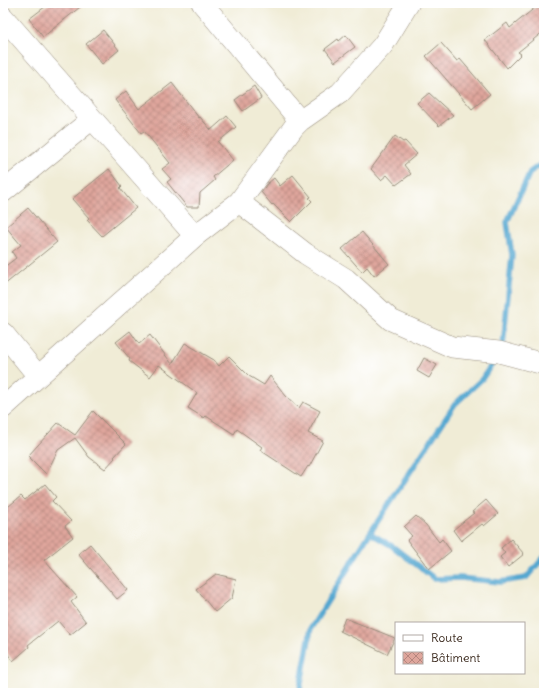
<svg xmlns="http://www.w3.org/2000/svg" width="547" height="696" viewBox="0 0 547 696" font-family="Delius,sans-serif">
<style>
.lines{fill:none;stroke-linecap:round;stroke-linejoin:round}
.stream{stroke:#55a7d0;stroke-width:5.5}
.building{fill:url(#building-cross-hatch)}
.minor-casing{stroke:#968b7a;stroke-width:22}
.minor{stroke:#fff;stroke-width:21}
</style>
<defs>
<pattern id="building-cross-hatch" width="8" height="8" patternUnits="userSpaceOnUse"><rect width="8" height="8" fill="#dfa69c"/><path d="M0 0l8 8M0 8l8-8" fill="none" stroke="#b6877f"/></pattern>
</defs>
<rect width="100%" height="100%" fill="#fff"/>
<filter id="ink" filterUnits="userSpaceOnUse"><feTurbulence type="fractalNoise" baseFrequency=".025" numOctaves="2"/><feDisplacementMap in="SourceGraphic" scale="8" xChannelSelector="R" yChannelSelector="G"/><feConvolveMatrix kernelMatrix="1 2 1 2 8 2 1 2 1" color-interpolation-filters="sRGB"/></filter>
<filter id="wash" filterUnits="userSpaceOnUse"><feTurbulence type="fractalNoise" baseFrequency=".012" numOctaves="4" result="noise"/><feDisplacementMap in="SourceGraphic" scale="16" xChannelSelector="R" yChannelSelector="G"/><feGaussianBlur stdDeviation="0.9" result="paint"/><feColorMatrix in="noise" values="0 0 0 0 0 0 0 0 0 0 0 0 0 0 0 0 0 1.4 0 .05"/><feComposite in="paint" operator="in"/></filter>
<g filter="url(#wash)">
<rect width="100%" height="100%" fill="#f0ecd6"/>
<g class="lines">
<path class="stream" d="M 501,348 L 503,346 L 512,255 L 507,222 L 530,172 L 544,162
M 370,533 L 392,546 L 435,579 L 460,578 L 500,582 L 526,578 L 544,557
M 301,693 L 300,689 L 311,628 L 370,533 L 455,404 L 482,379 L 497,356"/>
</g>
<g id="blocks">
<path class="building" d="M 50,3 L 85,3 L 43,37 L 29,19 Z
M 537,6 L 544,14 L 544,31 L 518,52 L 521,54 L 507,68 L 485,40 L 507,23 L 510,28 Z
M 103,30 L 119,50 L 102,64 L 86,44 Z
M 346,35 L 355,47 L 335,62 L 325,49 L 338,39 L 339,41 Z
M 441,43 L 457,61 L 460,59 L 490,94 L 472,109 L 426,56 Z
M 172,83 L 199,118 L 200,117 L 211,130 L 227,116 L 236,127 L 218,142 L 233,160 L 213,177 L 215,180 L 200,193 L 199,207 L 187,207 L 167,182 L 171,179 L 162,169 L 170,163 L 144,131 L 141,133 L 115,100 L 126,91 L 139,109 Z
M 254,86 L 261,98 L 243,111 L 235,100 Z
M 429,93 L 453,115 L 439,126 L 417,103 Z
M 395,136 L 403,142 L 405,141 L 417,154 L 404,165 L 411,174 L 396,185 L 387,175 L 381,180 L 371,169 Z
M 109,169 L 122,186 L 120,188 L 136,208 L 102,236 L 87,220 L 89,218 L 72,199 Z
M 293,175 L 311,197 L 309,198 L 312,201 L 291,222 L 273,204 L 272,205 L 261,192 L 267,184 L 274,178 L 280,186 Z
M 28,208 L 57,242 L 3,286 L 3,268 L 16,258 L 12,252 L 21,245 L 6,227 Z
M 362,232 L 389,264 L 374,276 L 367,267 L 362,272 L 342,249 Z
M 130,331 L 139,344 L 150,335 L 172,364 L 185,343 L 214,360 L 219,366 L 229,356 L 249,376 L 264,385 L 270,376 L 286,396 L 299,408 L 303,402 L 320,411 L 308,433 L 323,441 L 309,467 L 308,466 L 301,477 L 260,450 L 262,447 L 237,429 L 234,434 L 206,416 L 204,418 L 188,408 L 197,393 L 159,365 L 150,377 L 129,361 L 130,359 L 116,342 Z
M 424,358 L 437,365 L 429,378 L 417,371 Z
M 93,411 L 126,444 L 114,457 L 115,458 L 105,469 L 89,457 L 75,438 L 58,450 L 46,474 L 28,456 L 58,423 L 75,435 Z
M 45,484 L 56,497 L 52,501 L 71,521 L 65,526 L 73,537 L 44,560 L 77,597 L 71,602 L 86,622 L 70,635 L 58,621 L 28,645 L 29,647 L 13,661 L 3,648 L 3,511 L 21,496 L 25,500 Z
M 486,500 L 498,514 L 484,526 L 482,524 L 461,541 L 453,530 L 474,513 L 472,512 Z
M 416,516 L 426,525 L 439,542 L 442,539 L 451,551 L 429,569 L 407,540 L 412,536 L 404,527 Z
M 511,539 L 524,554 L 508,567 L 500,557 L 505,553 L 501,548 Z
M 90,544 L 128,590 L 117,599 L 78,554 Z
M 216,574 L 236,579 L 232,598 L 215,612 L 196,589 Z
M 345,618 L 395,638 L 387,654 L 340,631 Z"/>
</g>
</g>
<g filter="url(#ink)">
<use href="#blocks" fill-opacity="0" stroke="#968b7a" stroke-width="1"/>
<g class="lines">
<g class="minor-casing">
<path id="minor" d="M 202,3 L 300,121
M 409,3 L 383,45 L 340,93 L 300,121 L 294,127 L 239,202 L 306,254 L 346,279 L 391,320 L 452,347 L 499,352 L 544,364
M 3,17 L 195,236
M 3,192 L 92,119
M 3,333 L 38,376
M 3,408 L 195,236 L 239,202"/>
</g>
<use href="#minor" class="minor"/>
</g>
</g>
<rect width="547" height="696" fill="none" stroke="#fff" stroke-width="16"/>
<rect x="395" y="622" width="130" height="52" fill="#ffffff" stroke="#b1aaa5"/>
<rect x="403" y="635" width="20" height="6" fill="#ffffff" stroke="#b1aaa5"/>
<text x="431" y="642" font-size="12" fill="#3b2a1e">Route</text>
<rect x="403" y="652" width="20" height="12" fill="url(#building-cross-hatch)" stroke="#b1aaa5"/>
<text x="431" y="662" font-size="12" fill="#3b2a1e">Bâtiment</text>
</svg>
